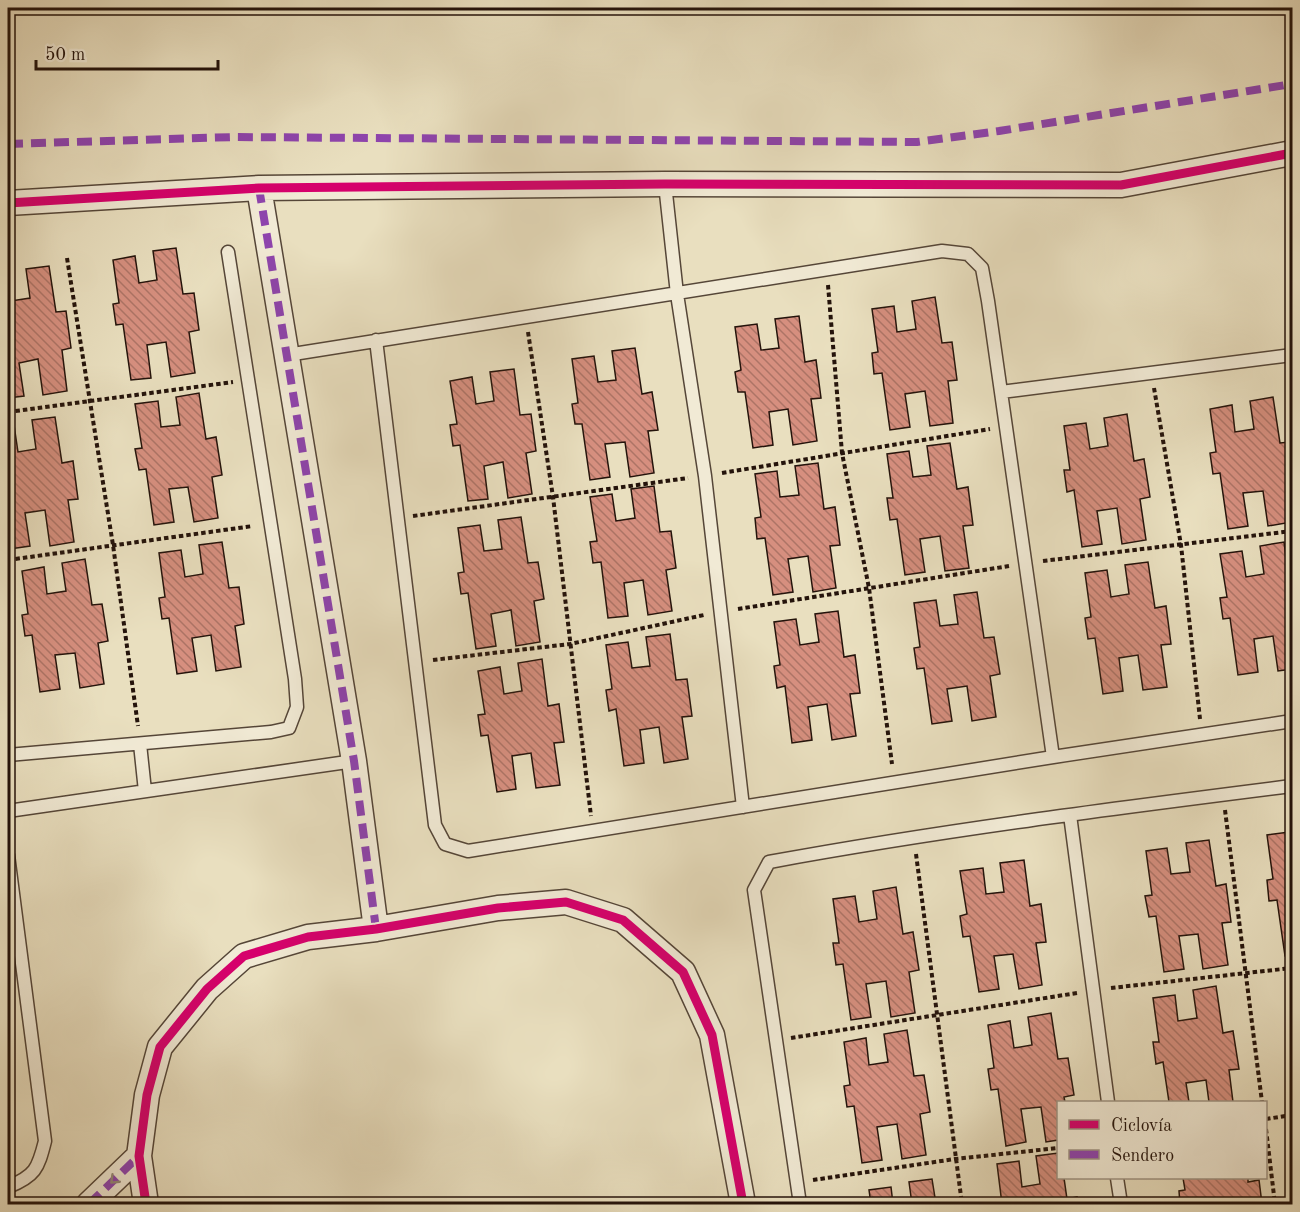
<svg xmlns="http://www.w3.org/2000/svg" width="1300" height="1212" viewBox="0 0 1300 1212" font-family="'Old Standard TT',serif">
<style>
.building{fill:url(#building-back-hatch);stroke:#24130b;stroke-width:1.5}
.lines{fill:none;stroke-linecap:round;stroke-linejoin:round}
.lane-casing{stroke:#554638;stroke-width:15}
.street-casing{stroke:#554638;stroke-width:27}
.path{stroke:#24130b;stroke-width:4;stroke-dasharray:4.5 3;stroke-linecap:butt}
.lane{stroke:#f1ead5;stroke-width:12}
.street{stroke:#f1ead5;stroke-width:24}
.quiet{stroke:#8e44ad;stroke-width:8;stroke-dasharray:15 8;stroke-linecap:butt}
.cycleway-casing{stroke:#f1ead5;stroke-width:13}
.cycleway{stroke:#d6006c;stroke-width:9}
.oneway{stroke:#95897a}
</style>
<defs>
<pattern id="building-back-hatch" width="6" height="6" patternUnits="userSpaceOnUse" patternTransform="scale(1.5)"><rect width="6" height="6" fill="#d68f7f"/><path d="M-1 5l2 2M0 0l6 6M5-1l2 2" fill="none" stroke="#ad7466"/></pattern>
</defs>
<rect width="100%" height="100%" fill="#e9dfbf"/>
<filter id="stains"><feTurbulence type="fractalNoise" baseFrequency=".00333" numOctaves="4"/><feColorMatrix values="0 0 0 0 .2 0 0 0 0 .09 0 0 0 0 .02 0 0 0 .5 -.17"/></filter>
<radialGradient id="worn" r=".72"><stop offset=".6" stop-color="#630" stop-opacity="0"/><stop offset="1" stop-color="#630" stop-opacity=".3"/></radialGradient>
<path class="building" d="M 176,248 L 183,294 L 194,293 L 199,330 L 189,332 L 195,373 L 171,377 L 166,342 L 147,345 L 151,378 L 131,380 L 123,324 L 116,325 L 113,304 L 119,303 L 113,260 L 135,256 L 139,283 L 157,280 L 153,251 Z
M 49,266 L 56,312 L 66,311 L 71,348 L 62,350 L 67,391 L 43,395 L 38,359 L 19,363 L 24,396 L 8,398 L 8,274 L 11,301 L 30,298 L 26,269 Z
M 935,297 L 942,343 L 952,342 L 957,380 L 948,381 L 953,423 L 930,426 L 925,391 L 905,394 L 910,427 L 890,430 L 882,373 L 874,374 L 872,353 L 878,352 L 872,309 L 894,306 L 897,332 L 916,329 L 912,301 Z
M 799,316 L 805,362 L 816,360 L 821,398 L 811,399 L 817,441 L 793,445 L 788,409 L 769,412 L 773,445 L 753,448 L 745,392 L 738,392 L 735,372 L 741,370 L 735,327 L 757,324 L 761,350 L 779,348 L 775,319 Z
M 635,348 L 642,394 L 652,392 L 658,430 L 648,431 L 654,473 L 630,477 L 625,442 L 605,444 L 610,477 L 590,480 L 582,424 L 575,424 L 572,404 L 578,403 L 572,359 L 594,356 L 598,382 L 616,380 L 612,351 Z
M 514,369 L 520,415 L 531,414 L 536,451 L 526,453 L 532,494 L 508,498 L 503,462 L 484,466 L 488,499 L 468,501 L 460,445 L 453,446 L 450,425 L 457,424 L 450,381 L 472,377 L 476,404 L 494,401 L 490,372 Z
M 199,393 L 206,439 L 216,437 L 222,475 L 212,477 L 218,518 L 194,522 L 188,487 L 169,489 L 174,522 L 154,525 L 146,469 L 139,470 L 135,449 L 142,448 L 135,404 L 158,401 L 161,427 L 180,425 L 176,397 Z
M 1273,397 L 1280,443 L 1290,442 L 1292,480 L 1286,481 L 1292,522 L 1268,526 L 1263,491 L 1243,493 L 1248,526 L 1228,529 L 1220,473 L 1213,474 L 1210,453 L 1216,452 L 1210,409 L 1232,405 L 1235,432 L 1254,429 L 1250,401 Z
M 1127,414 L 1134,461 L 1144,459 L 1150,497 L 1140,499 L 1146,540 L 1122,544 L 1117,508 L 1097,511 L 1102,544 L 1082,547 L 1074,490 L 1067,492 L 1064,470 L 1070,470 L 1064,426 L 1086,423 L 1090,449 L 1108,446 L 1104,418 Z
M 55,417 L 62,463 L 73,461 L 78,499 L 68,500 L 74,542 L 50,546 L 45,510 L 25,513 L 30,546 L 10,549 L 8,531 L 8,426 L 14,425 L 18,452 L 36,449 L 32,420 Z
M 950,443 L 957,489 L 968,487 L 973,525 L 963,526 L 969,568 L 945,571 L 940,536 L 920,539 L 925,572 L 905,575 L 897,519 L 890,520 L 887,498 L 893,498 L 887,454 L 909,451 L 913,477 L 931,475 L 927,446 Z
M 818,463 L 824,509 L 835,507 L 840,545 L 830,546 L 836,588 L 813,592 L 808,556 L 788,559 L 793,592 L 773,595 L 765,538 L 757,539 L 755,518 L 761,517 L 755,474 L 777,471 L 780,497 L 799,495 L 795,466 Z
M 654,486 L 660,532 L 671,531 L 676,568 L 666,570 L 672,611 L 648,615 L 643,580 L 624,583 L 628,616 L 608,618 L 601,562 L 593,563 L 590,542 L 597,541 L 590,497 L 612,494 L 616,521 L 635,518 L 631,489 Z
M 521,517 L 528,563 L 538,562 L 544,599 L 534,601 L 540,642 L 516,646 L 511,610 L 491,614 L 496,646 L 476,649 L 468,593 L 461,594 L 458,573 L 464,572 L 458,528 L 480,525 L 484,551 L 502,549 L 498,520 Z
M 222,542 L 229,588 L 239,587 L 244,624 L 235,626 L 241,667 L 216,671 L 211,635 L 192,638 L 197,671 L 177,674 L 169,618 L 162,619 L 159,598 L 165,597 L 159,553 L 181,550 L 185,577 L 203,574 L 199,545 Z
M 1284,542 L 1290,589 L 1292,588 L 1292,669 L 1278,671 L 1273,636 L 1254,639 L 1258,672 L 1238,675 L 1230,618 L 1223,619 L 1220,598 L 1227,597 L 1220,554 L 1242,551 L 1246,577 L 1264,574 L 1260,546 Z
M 85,559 L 92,605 L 102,604 L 108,641 L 98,643 L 104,684 L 80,688 L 75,653 L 55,655 L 60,689 L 40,692 L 32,635 L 25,636 L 22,615 L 28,614 L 22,571 L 44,567 L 47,594 L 66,591 L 62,563 Z
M 1148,562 L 1155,608 L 1166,606 L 1171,644 L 1161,645 L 1167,687 L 1143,690 L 1138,655 L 1119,658 L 1123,691 L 1103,694 L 1095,638 L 1088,639 L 1085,618 L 1091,617 L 1085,573 L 1107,570 L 1111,597 L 1129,594 L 1125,565 Z
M 977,592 L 984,638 L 994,637 L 1000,674 L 990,676 L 996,717 L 972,721 L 967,686 L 947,689 L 952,721 L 932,724 L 924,668 L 917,669 L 914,648 L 920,647 L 914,603 L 936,600 L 940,626 L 958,624 L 954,595 Z
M 838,611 L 844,657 L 855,655 L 860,693 L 850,694 L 856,736 L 832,740 L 827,704 L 808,707 L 812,740 L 792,743 L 785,686 L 777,688 L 774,666 L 780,665 L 774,622 L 796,619 L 800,645 L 819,642 L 815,614 Z
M 670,634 L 676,680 L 687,679 L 692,716 L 682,717 L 688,759 L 664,763 L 659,727 L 640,730 L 644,763 L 624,766 L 616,709 L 609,711 L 606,690 L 612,689 L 606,645 L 628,642 L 632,668 L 650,666 L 646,637 Z
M 542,659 L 548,706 L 559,704 L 564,742 L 554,743 L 560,785 L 536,788 L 531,753 L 512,756 L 516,789 L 497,792 L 488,735 L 481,736 L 478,715 L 485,714 L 478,671 L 500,667 L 504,694 L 522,691 L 518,663 Z
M 1289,832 L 1292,859 L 1292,955 L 1285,956 L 1277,900 L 1269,901 L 1267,880 L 1273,879 L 1267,835 Z
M 1209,840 L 1216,886 L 1226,884 L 1231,922 L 1222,923 L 1228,965 L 1203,969 L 1198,934 L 1179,936 L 1184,969 L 1164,972 L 1156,916 L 1149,917 L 1145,896 L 1152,895 L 1146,851 L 1167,848 L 1171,874 L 1190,872 L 1186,843 Z
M 1024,860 L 1030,906 L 1041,904 L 1046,942 L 1036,943 L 1042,985 L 1019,989 L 1013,954 L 994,956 L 999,989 L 979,992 L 970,936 L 963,937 L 960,916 L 967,914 L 960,871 L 983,868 L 986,894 L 1004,892 L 1000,863 Z
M 896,887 L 903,934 L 913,932 L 919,970 L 909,972 L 915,1013 L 891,1017 L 886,981 L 866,984 L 871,1017 L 851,1020 L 843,964 L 836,965 L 833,943 L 839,943 L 833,899 L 855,896 L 859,922 L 877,919 L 873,891 Z
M 1216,986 L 1223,1033 L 1233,1031 L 1239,1069 L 1229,1070 L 1233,1102 L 1209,1102 L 1206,1080 L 1186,1083 L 1189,1102 L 1169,1102 L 1163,1062 L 1156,1064 L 1153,1042 L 1159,1042 L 1153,998 L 1175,995 L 1178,1021 L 1197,1018 L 1193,990 Z
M 1051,1013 L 1058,1059 L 1068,1058 L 1074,1095 L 1064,1097 L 1065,1102 L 1058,1102 L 1058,1140 L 1046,1142 L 1041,1107 L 1021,1109 L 1026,1142 L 1006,1146 L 998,1089 L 991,1090 L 988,1069 L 994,1068 L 988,1025 L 1010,1021 L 1014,1048 L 1032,1045 L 1028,1017 Z
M 907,1030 L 914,1076 L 924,1075 L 930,1112 L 920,1114 L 926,1155 L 902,1159 L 897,1124 L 877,1127 L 882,1160 L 862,1163 L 854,1106 L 847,1107 L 844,1086 L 850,1085 L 844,1042 L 866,1038 L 869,1065 L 888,1062 L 884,1034 Z
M 1058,1153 L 1058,1178 L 1064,1178 L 1067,1199 L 1077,1197 L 1078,1204 L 1002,1204 L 997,1164 L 1019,1161 L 1022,1187 L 1040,1184 L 1036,1156 Z
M 1183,1178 L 1248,1178 L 1248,1182 L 1259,1180 L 1262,1204 L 1180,1204 L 1179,1191 L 1185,1190 Z
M 932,1179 L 936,1204 L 912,1204 L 909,1182 Z
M 891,1187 L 893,1204 L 871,1204 L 869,1190 Z"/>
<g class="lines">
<g class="lane-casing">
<path id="lane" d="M 665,184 L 677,294 L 705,476 L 743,807
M 376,340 L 435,825 L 445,844 L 468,851 L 1053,757 L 1292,721
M 287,355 L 942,251 L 968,254 L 982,268 L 988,301 L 1053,757
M 1001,392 L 1292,355
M 140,744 L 145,791
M 8,755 L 271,732 L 289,728 L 297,707 L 295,679 L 228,252
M 8,811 L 354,761
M 1070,815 L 1108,1102
M 8,855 L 45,1141 C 38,1169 35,1176 8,1187
M 1117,1178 L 1121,1204
M 800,1204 L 754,890 L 769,862 C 943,830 1118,808 1292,786"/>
</g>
<g class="street-casing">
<path id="street" d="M 259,188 L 354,761 L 376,929
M 8,203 L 259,188 L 665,184 L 1121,185 L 1292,153
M 89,1204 L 139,1156
M 146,1204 L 139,1156 L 147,1095 L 160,1047 L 207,989 L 244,956 L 308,937 L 376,929 L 498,908 L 566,902 L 623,920 L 683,972 L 712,1035 L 743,1204"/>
</g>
<path class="path" d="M 67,258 L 113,545 L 138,726
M 828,285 L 842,453 L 869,588 L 892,764
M 528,332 L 553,497 L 591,816
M 1154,388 L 1181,545 L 1200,719
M 8,412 L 233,382
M 722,473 L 990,429
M 413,516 L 688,478
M 8,560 L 253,526
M 1043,561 L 1292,531
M 738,609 L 1009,566
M 433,660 L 570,644 L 704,615
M 1225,810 L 1262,1102
M 916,854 L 962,1204
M 1111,988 L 1292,968
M 791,1038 L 1077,993
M 1266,1119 L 1292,1115
M 1266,1129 L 1275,1204
M 813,1180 L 955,1159 L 1058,1148"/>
<use href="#lane" class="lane"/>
<use href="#street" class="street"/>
<path class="quiet" d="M 8,144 L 235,137 L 917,142 L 999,131 L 1292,84
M 259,188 L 354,761 L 376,929
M 89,1204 L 139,1156"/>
<g class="cycleway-casing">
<path id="cycleway" d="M 8,203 L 259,188 L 665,184 L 1121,185 L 1292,153
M 146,1204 L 139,1156 L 147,1095 L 160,1047 L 207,989 L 244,956 L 308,937 L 376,929 L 498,908 L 566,902 L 623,920 L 683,972 L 712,1035 L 743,1204"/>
</g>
<use href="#cycleway" class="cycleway"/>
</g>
<defs><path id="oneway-chevron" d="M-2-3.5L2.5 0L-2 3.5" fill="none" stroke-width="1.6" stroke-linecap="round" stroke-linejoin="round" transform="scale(1.5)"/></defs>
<use class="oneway" href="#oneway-chevron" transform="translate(114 1180) rotate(136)"/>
<rect width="1300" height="1212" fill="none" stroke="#e9dfbf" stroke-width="30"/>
<rect x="9" y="9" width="1282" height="1194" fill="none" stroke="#24130b" stroke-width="3"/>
<rect x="15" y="15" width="1270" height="1182" fill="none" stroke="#24130b" stroke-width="1.5"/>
<rect x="1057" y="1101" width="210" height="78" fill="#f1ead5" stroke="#9f9484" stroke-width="1.5"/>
<rect x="1069" y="1120" width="30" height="9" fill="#d6006c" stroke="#9f9484" stroke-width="1.5"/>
<text x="1111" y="1131" font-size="18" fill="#24130b">Ciclovía</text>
<rect x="1069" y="1150" width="30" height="9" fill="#8e44ad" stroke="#9f9484" stroke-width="1.5"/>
<text x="1111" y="1161" font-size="18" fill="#24130b">Sendero</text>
<path d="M36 60v9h182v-9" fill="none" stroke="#24130b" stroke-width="3"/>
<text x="45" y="60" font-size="18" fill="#24130b" stroke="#f1ead5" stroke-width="4.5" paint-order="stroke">50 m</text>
<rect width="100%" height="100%" filter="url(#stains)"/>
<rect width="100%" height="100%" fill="url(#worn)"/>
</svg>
